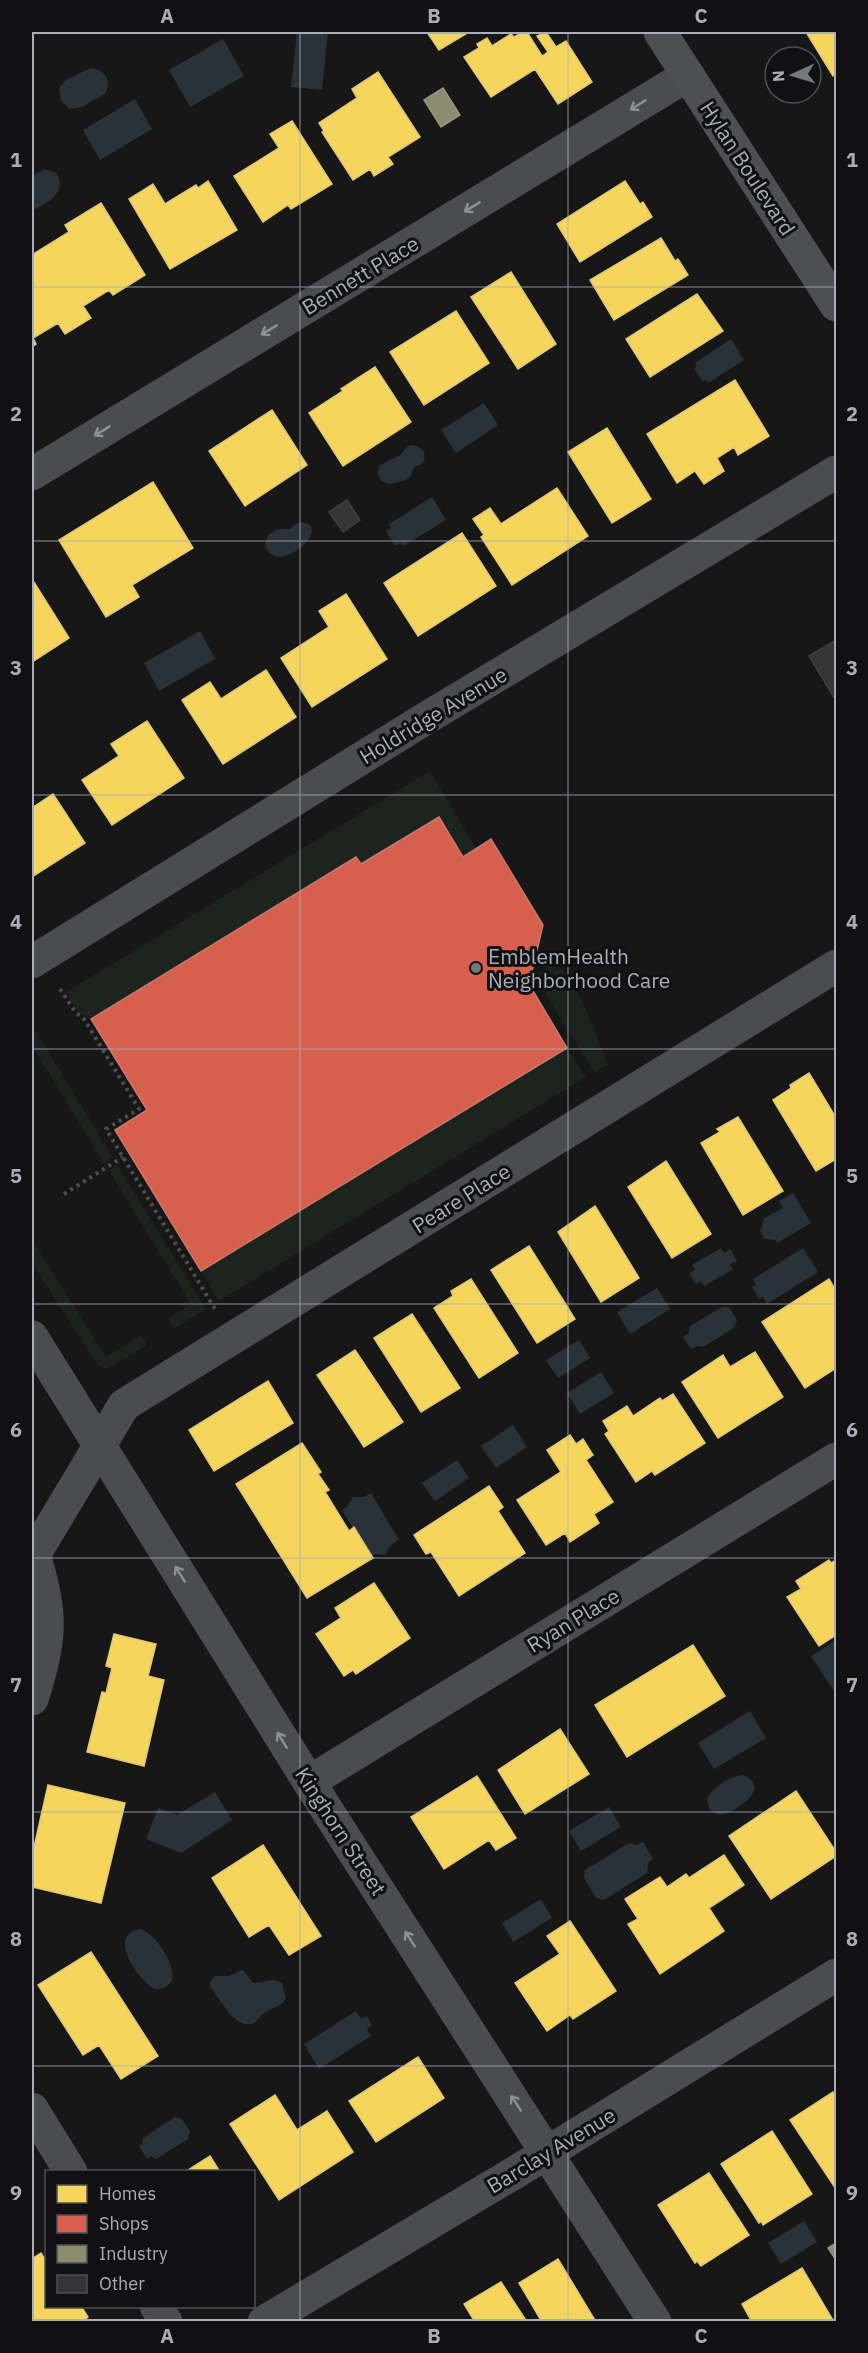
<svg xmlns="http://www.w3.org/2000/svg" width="868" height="2353" viewBox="0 0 868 2353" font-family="'IBM Plex Sans',sans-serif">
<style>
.green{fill:#1d241e}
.water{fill:#2a3239}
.homes{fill:#f6d55c;stroke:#dfc978;stroke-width:1.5}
.shops{fill:#d6604d;stroke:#c8776d;stroke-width:1.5}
.industry{fill:#8c8c6e;stroke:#949684;stroke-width:1.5}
.building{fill:#353536;stroke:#3f4043;stroke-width:1.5}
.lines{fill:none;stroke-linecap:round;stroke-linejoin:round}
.path{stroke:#4d4e52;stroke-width:4;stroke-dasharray:3 4.5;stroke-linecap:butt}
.street{stroke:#4b4c50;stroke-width:33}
.primary{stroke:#4d4f52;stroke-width:33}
.oneway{stroke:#8c9099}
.grid{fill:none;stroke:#a8adb8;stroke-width:1.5;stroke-opacity:0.55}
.poi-dot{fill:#757880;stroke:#111113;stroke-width:2}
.labels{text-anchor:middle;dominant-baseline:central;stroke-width:6;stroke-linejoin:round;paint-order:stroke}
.street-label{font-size:21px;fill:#a8adb8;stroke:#111113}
.poi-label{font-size:21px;fill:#a8adb8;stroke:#111113;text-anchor:start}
.neatline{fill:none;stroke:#a8adb8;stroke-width:2}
.grid-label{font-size:20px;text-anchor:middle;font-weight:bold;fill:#a8adb8}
</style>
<rect width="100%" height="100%" fill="#171717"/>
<path class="green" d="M 430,771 L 476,849 L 463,857 L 439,817 L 361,864 L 356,857 L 91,1019 L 79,1013 L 66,992 Z
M 556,960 L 583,1002 L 608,1064 L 594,1072 L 534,976 Z
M 32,1025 L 113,1158 L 104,1163 L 32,1046 Z
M 567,1048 L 586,1077 L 219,1301 L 201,1271 Z
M 117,1165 L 206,1309 L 174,1329 L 168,1319 L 191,1304 L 109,1171 Z
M 32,1240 L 106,1357 L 141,1335 L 147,1345 L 107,1369 L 98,1366 L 32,1263 Z"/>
<path class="water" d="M 297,32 L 328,32 L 322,90 L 291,87 Z
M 223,39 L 244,76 L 190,107 L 169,70 Z
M 91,68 C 106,70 112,80 105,94 L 82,107 L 70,109 L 61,100 L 59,88 L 67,79 Z
M 135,99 L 152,129 L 100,160 L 83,130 Z
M 45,169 L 56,173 C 69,190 47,205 32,210 L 32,176 Z
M 731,339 L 744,360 L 708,383 L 706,380 L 703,382 L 694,369 L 697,366 L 695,363 Z
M 484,403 L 498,425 L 456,453 L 441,430 Z
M 412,445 C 423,446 428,454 422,464 L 414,467 L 410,477 L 406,480 L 390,484 L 381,481 L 377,473 L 380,465 L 399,456 L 408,446 Z
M 432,497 L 446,520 L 403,546 L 401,543 L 395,546 L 386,531 L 391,528 L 389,524 Z
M 300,522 C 337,525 276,580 265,545 L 268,535 L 278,529 L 290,529 L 293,526 Z
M 200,631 L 215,659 L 159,691 L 144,663 Z
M 793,1193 L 811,1223 L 777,1243 L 776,1240 L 764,1239 L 760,1231 L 764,1221 L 763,1219 L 783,1208 L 779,1201 Z
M 721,1248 L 724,1253 L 730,1249 L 737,1261 L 730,1264 L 733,1269 L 704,1286 L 701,1281 L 696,1284 L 689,1273 L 695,1270 L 692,1265 Z
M 803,1248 L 818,1272 L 767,1304 L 763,1297 L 759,1299 L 752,1287 L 756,1285 L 753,1279 Z
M 657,1288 L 670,1309 L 630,1334 L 617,1312 Z
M 722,1307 L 729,1307 L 737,1320 L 734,1328 L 703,1347 L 698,1346 L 691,1349 L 683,1337 L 689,1333 L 690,1326 Z
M 579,1340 L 590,1358 L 558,1378 L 546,1360 Z
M 601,1372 L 614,1393 L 580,1414 L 567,1393 Z
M 513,1425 L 527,1447 L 496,1468 L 481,1446 Z
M 457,1460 L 469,1478 L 435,1501 L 422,1483 Z
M 371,1493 L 399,1540 L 392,1544 L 385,1555 L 375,1554 L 370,1557 L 342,1510 L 347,1507 L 353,1497 L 364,1497 Z
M 836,1640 L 836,1694 L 811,1656 Z
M 750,1711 L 766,1738 L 714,1769 L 698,1743 Z
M 743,1775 C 772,1787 738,1810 724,1814 C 718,1816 714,1813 710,1810 L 707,1800 C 710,1788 731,1776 743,1775 Z
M 215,1792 L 232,1820 L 181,1853 L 146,1839 L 158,1808 L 177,1815 Z
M 609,1807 L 621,1827 L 581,1851 L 569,1831 Z
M 643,1842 L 653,1859 L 648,1863 L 647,1873 L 604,1900 L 596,1898 L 584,1878 L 585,1870 L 629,1843 L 637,1845 Z
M 541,1899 L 552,1918 L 513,1942 L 502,1923 Z
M 141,1929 C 156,1935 176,1964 172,1981 C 168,1986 163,1990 156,1989 C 145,1988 102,1935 141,1929 Z
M 243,1970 L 253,1983 C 265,1983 270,1976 282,1983 L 286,1998 C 280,2009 273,2006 264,2013 C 260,2016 258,2021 254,2023 C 235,2031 220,1998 210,1987 L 210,1982 L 215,1976 L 229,1976 Z
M 356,2011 L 361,2019 L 367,2016 L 372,2025 L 367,2029 L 371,2036 L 319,2069 L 304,2044 Z
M 175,2117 L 182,2119 L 190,2131 L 188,2139 L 156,2159 L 151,2156 L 147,2159 L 139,2146 L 142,2144 L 143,2138 Z
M 804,2221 L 817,2242 L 781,2264 L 768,2243 Z"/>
<path class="homes" d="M 427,32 L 469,32 L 439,50 Z
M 523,32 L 527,32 L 542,56 L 548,52 L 537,36 L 546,32 L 556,47 L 566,41 L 592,82 L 558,104 L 535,69 L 491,97 L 464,57 L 479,48 L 477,44 L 487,38 L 492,46 L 511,34 L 514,37 Z
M 806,32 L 836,32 L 836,74 L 833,76 Z
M 378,72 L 420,137 L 388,157 L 393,164 L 374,176 L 370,169 L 353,180 L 322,132 L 324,131 L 319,123 L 357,98 L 352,89 Z
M 292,121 L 332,184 L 291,209 L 288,205 L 263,222 L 234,176 L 279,148 L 270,134 Z
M 208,181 L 237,230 L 170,269 L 129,199 L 153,184 L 165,204 L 196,185 L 198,188 Z
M 625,181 L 640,204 L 643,202 L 652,217 L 580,262 L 557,224 Z
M 101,203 L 145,275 L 113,295 L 109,290 L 83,306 L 91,318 L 65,334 L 58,323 L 33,338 L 36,344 L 32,347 L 32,255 L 69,232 L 65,225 Z
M 661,238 L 675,261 L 678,259 L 688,275 L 614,320 L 590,280 Z
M 511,272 L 556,344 L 518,369 L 471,297 Z
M 697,294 L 723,331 L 650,377 L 626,339 Z
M 456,311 L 489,363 L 424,405 L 390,352 Z
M 375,367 L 411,422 L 343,466 L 309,413 L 343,391 L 341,389 Z
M 735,380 L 769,436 L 738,455 L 734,447 L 717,458 L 724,471 L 704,484 L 695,471 L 677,483 L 647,434 Z
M 272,410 L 307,465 L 245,506 L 209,451 Z
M 607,428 L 651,499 L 612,523 L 568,452 Z
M 153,482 L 193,548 L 132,585 L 139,597 L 106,617 L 59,540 Z
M 557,488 L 588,536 L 512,585 L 481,537 L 484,535 L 473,519 L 490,508 L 501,524 Z
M 462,533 L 496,586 L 418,636 L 384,583 Z
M 32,579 L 69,638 L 32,662 Z
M 346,594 L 387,659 L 312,707 L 281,658 L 329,627 L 319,611 Z
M 266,670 L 296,717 L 223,764 L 182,700 L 210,682 L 221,699 Z
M 147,721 L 184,778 L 112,825 L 82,780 L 119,756 L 111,744 Z
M 53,794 L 85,843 L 32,877 L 32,808 Z
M 809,1073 L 836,1118 L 836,1159 L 816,1171 L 773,1100 L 791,1088 L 790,1085 Z
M 738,1117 L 783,1191 L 743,1215 L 701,1143 L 720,1132 L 717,1129 Z
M 666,1161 L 711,1234 L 672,1258 L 628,1187 Z
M 595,1206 L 639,1278 L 601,1302 L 558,1232 Z
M 529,1246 L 575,1319 L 537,1343 L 491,1270 Z
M 471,1279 L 518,1353 L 479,1378 L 434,1308 L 453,1296 L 451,1291 Z
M 829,1279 L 836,1291 L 836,1368 L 805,1388 L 762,1322 Z
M 412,1314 L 460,1388 L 421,1412 L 374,1338 Z
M 355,1350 L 403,1422 L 364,1447 L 317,1375 Z
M 755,1352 L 783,1397 L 718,1438 L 682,1382 L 723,1355 L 730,1367 Z
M 268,1381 L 293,1423 L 214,1471 L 189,1430 Z
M 673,1394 L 705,1443 L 655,1475 L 652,1471 L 636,1482 L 605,1434 L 609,1431 L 603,1421 L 627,1406 L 633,1416 L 660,1398 L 662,1401 Z
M 570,1435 L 576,1444 L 583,1439 L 593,1455 L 586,1460 L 613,1502 L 594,1514 L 599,1523 L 570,1542 L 565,1533 L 546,1545 L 517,1500 L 561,1472 L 547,1450 Z
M 302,1443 L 321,1472 L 318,1474 L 329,1490 L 325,1492 L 349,1531 L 354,1527 L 373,1558 L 307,1598 L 236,1484 Z
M 489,1486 L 503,1507 L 498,1511 L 525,1553 L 459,1596 L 431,1552 L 426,1554 L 414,1535 Z
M 829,1560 L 831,1563 L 836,1560 L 836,1635 L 819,1646 L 787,1597 L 801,1589 L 796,1581 Z
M 374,1583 L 410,1638 L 356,1674 L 353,1670 L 344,1676 L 316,1634 L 341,1618 L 335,1608 Z
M 114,1634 L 156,1644 L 148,1676 L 164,1680 L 144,1766 L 87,1752 L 102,1692 L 106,1693 L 112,1668 L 106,1666 Z
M 693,1645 L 725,1696 L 627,1757 L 595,1705 Z
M 560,1729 L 589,1774 L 525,1814 L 498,1770 Z
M 477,1776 L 516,1838 L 496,1850 L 489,1840 L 444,1869 L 411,1817 Z
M 48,1785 L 125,1803 L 101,1903 L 32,1887 L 32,1856 Z
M 796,1791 L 836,1852 L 836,1856 L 771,1899 L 729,1836 Z
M 263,1845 L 321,1936 L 289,1955 L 269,1925 L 249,1937 L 212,1878 Z
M 724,1855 L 744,1885 L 709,1908 L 724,1931 L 660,1974 L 628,1924 L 638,1919 L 625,1899 L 660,1877 L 667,1887 L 686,1874 L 689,1878 Z
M 570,1921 L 616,1991 L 573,2019 L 570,2015 L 547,2031 L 515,1983 L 560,1954 L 547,1936 Z
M 91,1952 L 158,2056 L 121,2079 L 99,2045 L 83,2055 L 38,1985 Z
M 418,2057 L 444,2098 L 376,2142 L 349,2101 Z
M 833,2092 L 835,2095 L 836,2094 L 836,2184 L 834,2186 L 790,2120 Z
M 275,2095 L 297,2130 L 327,2111 L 353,2152 L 279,2200 L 230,2124 Z
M 772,2131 L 812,2194 L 763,2225 L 761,2221 L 759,2223 L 721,2164 Z
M 210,2156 L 220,2172 L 185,2172 Z
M 709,2173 L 749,2235 L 701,2266 L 697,2261 L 695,2263 L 658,2205 Z
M 41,2253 L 46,2261 L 46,2306 L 81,2306 L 88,2317 L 81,2322 L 32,2322 L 32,2259 Z
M 558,2259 L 596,2322 L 542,2322 L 519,2283 Z
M 802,2268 L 834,2322 L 752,2322 L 742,2304 Z
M 501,2282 L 527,2322 L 475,2322 L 464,2304 Z"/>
<path class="shops" d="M 439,817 L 463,857 L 491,839 L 543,925 L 529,984 L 567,1048 L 201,1271 L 115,1130 L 147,1110 L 91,1019 L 356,857 L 361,864 Z"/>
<path class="industry" d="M 443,88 L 460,115 L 441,127 L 424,100 Z
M 836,2243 L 836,2260 L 828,2248 Z"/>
<path class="building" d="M 347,500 L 360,520 L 343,532 L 329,512 Z
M 836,640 L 836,701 L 809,656 Z"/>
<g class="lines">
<path class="path" d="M 60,989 L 76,1013 L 84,1019 L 139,1109 L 106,1129 L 215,1309
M 64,1194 L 123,1157"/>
<path class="street" d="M 32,474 L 688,75
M 32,962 L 428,717 L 836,472
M 32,1337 L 309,1782 L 655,2322
M 32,1554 L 34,1555 C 53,1614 51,1641 32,1699
M 34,1555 L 124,1405 L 836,966
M 309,1782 L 836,1459
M 32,2109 L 71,2172
M 156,2306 L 166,2322
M 264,2322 L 519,2170 L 836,1975"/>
<path class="primary" d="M 660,32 L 836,305"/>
</g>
<defs><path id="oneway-shaft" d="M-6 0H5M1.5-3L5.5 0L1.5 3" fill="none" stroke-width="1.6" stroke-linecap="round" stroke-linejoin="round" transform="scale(1.5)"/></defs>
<g class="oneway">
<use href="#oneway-shaft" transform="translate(638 105) rotate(148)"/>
<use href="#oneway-shaft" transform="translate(472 207) rotate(149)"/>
<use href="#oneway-shaft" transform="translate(269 330) rotate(149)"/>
<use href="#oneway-shaft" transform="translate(102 431) rotate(149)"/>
<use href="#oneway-shaft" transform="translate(180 1574) rotate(-122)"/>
<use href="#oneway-shaft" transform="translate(282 1740) rotate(-122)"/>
<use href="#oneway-shaft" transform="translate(410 1939) rotate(-123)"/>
<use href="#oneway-shaft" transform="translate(516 2103) rotate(-123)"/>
</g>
<path class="grid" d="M 300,32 L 300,2322M 568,32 L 568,2322M 32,287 L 836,287M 32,541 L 836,541M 32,795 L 836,795M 32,1049 L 836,1049M 32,1304 L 836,1304M 32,1558 L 836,1558M 32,1812 L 836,1812M 32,2066 L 836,2066"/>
<circle class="poi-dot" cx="476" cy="968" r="6"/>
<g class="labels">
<g class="street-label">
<text transform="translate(748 168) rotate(57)">Hylan Boulevard</text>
<text transform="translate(360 275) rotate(-31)">Bennett Place</text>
<text transform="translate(433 715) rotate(-31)">Holdridge Avenue</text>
<text transform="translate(461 1198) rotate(-32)">Peare Place</text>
<text transform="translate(573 1620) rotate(-31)">Ryan Place</text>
<text transform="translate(341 1831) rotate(57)">Kinghorn Street</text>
<text transform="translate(551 2150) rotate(-31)">Barclay Avenue</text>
</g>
<g class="poi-label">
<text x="488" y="956">EmblemHealth<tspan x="488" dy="24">Neighborhood Care</tspan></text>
</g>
</g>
<rect width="868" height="2353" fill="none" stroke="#111113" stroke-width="66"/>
<rect x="45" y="2170" width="210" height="138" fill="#111113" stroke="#4d4f55" stroke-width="1.5"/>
<rect x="57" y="2185" width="30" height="18" fill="#f6d55c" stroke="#4d4f55" stroke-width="1.5"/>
<text x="99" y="2200" font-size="18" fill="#a8adb8">Homes</text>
<rect x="57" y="2215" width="30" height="18" fill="#d6604d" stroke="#4d4f55" stroke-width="1.5"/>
<text x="99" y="2230" font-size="18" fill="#a8adb8">Shops</text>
<rect x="57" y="2245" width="30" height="18" fill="#8c8c6e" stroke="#4d4f55" stroke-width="1.5"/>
<text x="99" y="2260" font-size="18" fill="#a8adb8">Industry</text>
<rect x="57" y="2275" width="30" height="18" fill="#353536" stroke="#4d4f55" stroke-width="1.5"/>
<text x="99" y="2290" font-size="18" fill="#a8adb8">Other</text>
<g transform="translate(793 75) rotate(266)"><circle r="28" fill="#111113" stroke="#4d4f55" stroke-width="1.5"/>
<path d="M0-4.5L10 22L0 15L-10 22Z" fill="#757880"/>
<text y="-9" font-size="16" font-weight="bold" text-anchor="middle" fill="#a8adb8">N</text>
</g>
<rect x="33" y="33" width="802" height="2287" class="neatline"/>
<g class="grid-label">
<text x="167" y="23">A</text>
<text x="434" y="23">B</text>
<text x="701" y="23">C</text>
<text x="16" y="167">1</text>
<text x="852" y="167">1</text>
<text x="16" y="421">2</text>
<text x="852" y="421">2</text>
<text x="16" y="675">3</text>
<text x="852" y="675">3</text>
<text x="16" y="929">4</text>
<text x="852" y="929">4</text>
<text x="16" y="1183">5</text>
<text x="852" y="1183">5</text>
<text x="16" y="1437">6</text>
<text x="852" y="1437">6</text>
<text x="16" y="1692">7</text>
<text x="852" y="1692">7</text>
<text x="16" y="1946">8</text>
<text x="852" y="1946">8</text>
<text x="16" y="2200">9</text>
<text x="852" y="2200">9</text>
<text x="167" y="2343">A</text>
<text x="434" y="2343">B</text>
<text x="701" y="2343">C</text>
</g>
</svg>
